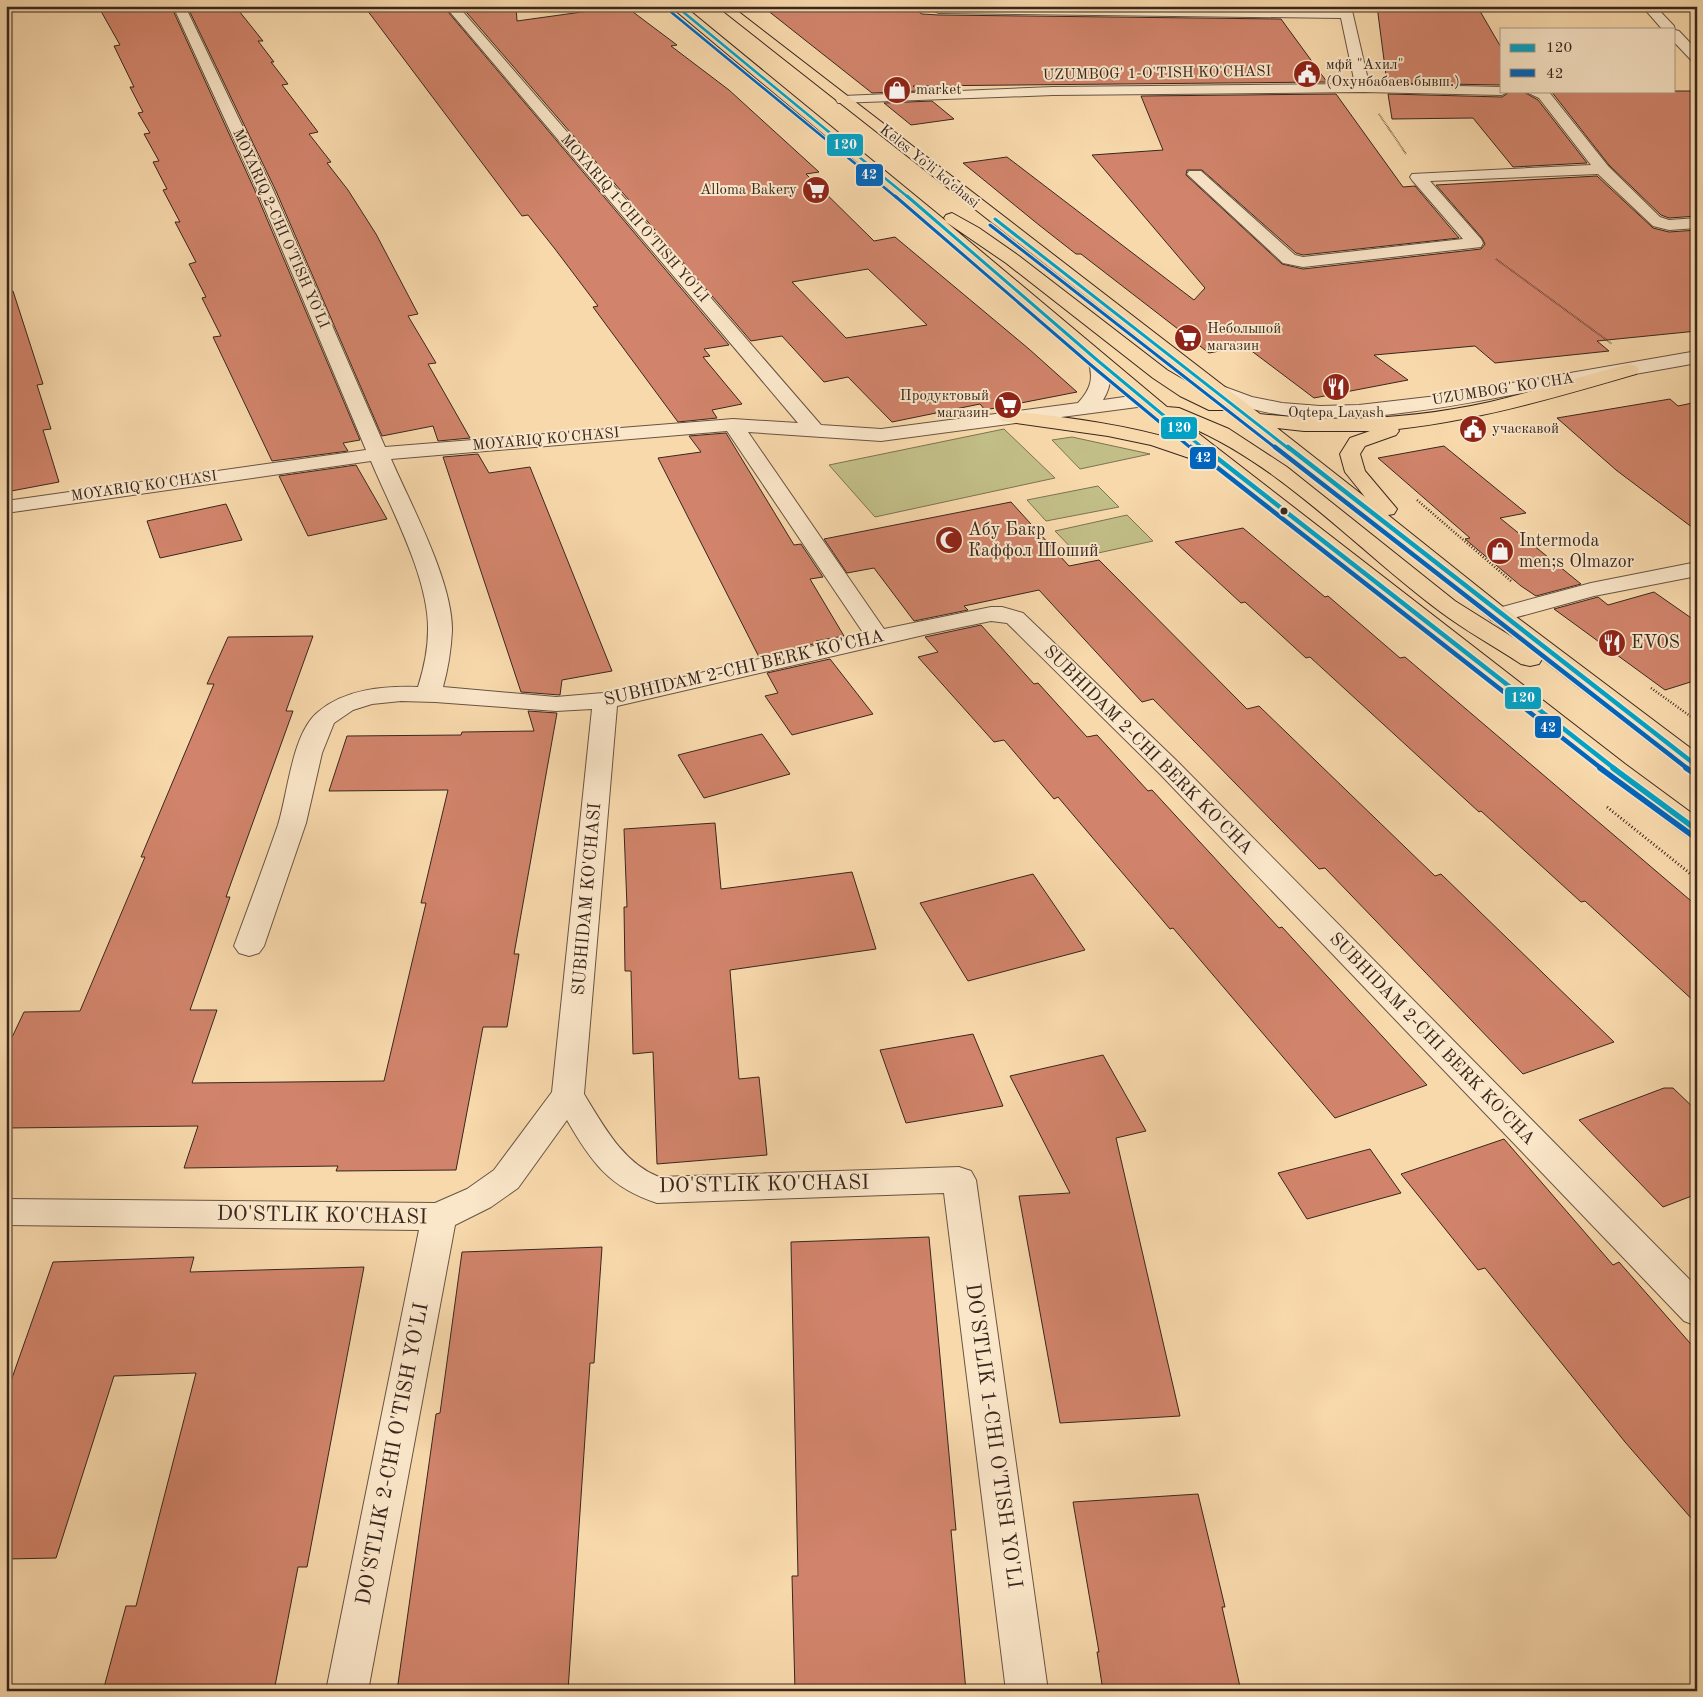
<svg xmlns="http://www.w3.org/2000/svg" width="1703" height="1697" viewBox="0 0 1703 1697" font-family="'Old Standard TT',serif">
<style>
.green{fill:#c2be87;stroke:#7d7252}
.building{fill:#d1846b;stroke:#38271e;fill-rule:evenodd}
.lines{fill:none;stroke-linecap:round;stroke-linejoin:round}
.minor-casing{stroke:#685442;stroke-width:2}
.major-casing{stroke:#38271e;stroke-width:2}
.path-far2{stroke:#38271e;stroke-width:2;stroke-dasharray:0.5 1;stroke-linecap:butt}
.path-far1{stroke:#38271e;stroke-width:2.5;stroke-dasharray:1 2;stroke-linecap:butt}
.path{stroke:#38271e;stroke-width:3;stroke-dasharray:1 2.5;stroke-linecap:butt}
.minor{fill:#fae6c9;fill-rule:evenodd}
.major{fill:#f8d9ac;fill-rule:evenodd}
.bus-1-far3-casing{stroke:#fae6c9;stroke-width:4.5}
.bus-1-far2-casing{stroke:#fae6c9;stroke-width:5.5}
.bus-1-far1-casing{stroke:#fae6c9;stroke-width:8}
.bus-1-casing{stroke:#fae6c9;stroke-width:9}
.bus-2-far3-casing{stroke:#fae6c9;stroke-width:4.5}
.bus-2-far2-casing{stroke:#fae6c9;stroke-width:5.5}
.bus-2-far1-casing{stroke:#fae6c9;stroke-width:8}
.bus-2-casing{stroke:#fae6c9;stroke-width:9}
.bus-1-far3{stroke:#03a2c5;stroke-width:2.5}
.bus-1-far2{stroke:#03a2c5;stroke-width:3}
.bus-1-far1{stroke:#03a2c5;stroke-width:4.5}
.bus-1{stroke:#03a2c5;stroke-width:5.5}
.bus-2-far3{stroke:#0065bd;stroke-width:2.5}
.bus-2-far2{stroke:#0065bd;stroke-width:3}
.bus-2-far1{stroke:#0065bd;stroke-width:4.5}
.bus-2{stroke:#0065bd;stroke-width:5.5}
.bus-dot{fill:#38271e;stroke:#fae6c9;stroke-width:2}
.labels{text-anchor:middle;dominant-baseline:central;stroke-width:4;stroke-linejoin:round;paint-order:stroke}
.far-poi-label{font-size:15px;fill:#38271e;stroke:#fae6c9;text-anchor:start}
.far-street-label{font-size:15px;fill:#38271e;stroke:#fae6c9}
.poi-label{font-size:18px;fill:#38271e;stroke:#fae6c9;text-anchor:start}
.street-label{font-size:18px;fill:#38271e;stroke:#fae6c9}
.near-street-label{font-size:21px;fill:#38271e;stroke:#fae6c9}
.line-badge{stroke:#fae6c9;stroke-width:2}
.badge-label{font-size:14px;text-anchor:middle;font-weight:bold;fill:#fff}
</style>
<rect width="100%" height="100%" fill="#f8d9ac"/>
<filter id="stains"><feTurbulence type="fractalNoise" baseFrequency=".004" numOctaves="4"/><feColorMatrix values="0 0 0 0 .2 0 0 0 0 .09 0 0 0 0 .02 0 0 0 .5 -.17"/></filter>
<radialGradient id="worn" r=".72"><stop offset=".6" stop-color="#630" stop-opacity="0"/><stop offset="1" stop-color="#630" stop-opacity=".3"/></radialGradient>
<path class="green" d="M 1004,429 L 1055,478 L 875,517 L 829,465 Z
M 1072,437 L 1150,454 L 1080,469 L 1052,440 Z
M 1098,486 L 1119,507 L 1046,521 L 1027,500 Z
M 1127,515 L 1153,541 L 1080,557 L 1055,531 Z"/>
<path class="building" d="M 98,6 L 171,6 L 256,193 L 360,440 L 343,443 L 348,451 L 272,461 L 213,337 L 221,336 L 202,298 L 206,297 L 189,264 L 196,262 L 175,222 L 180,222 L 163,190 L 167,189 L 153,162 L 159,161 L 144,134 L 150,133 L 138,113 L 143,112 L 130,87 L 134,87 L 114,46 L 120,45 Z
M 187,6 L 235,6 L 263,41 L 258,41 L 274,62 L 271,62 L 288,84 L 282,85 L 318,132 L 309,134 L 331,162 L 327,163 L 348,190 L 376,234 L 418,314 L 408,316 L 436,363 L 428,364 L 470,438 L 438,441 L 433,426 L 382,436 L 276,191 Z
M 364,6 L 443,6 L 729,345 L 704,349 L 710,356 L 703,357 L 742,404 L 712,410 L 717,418 L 678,422 L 593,307 L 598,306 L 555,249 L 528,215 L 522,216 Z
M 461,6 L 516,6 L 517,21 L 625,6 L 677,45 L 671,46 L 729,90 L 819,172 L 806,174 L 874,241 L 895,237 L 1029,349 L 1077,392 L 985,410 L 980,404 L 892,422 L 848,377 L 824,382 L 782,336 L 751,341 ZM 868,269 L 927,325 L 846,338 L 792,282 Z
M 762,6 L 910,6 L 922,14 L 939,15 L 1281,19 L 1327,82 L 913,86 L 919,91 L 872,93 Z
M 1377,6 L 1477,6 L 1502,49 L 1502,85 L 1387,83 Z
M 1511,91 L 1522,91 L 1538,100 L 1587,163 L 1513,167 L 1473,118 L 1392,119 L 1388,94 L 1502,97 Z
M 1551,91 L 1697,91 L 1697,216 L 1669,218 L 1661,215 L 1609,165 Z
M 1336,94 L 1403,187 L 1415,186 L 1459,238 L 1303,255 L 1296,253 L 1202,170 L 1187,170 L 1186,175 L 1282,264 L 1303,269 L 1481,249 L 1485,244 L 1482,238 L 1436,185 L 1597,176 L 1653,228 L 1669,232 L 1697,230 L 1697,331 L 1597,341 L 1609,351 L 1495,363 L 1475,346 L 1374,355 L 1408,380 L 1314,398 L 1245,346 L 1209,353 L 1081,254 L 1076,254 L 1039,225 L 963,163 L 1007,157 L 1194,300 L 1205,288 L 1092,155 L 1163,150 L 1141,96 Z
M 932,101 L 954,119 L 911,125 L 884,103 Z
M 13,291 L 43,384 L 37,385 L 51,429 L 43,430 L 59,482 L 6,492 L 6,292 Z
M 1670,399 L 1678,406 L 1697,402 L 1697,531 L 1616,470 L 1557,418 Z
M 726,433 L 794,545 L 801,544 L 823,577 L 810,579 L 844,636 L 816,641 L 818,643 L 759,657 L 658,458 L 701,452 L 689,436 Z
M 1444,446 L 1526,513 L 1500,518 L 1581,584 L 1536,596 L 1521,586 L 1465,539 L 1470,538 L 1378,458 Z
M 478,454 L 489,473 L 530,467 L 612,671 L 562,680 L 560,695 L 521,692 L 443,457 Z
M 356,465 L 387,519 L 308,536 L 279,476 Z
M 1011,502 L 1069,566 L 1099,560 L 1247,709 L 1259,706 L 1435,876 L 1441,874 L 1614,1042 L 1523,1074 L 1325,868 L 1319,869 L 1153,699 L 1142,702 L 1039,590 L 964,606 L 968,610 L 914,621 L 874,568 L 847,573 L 824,539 Z
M 226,504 L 242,540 L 160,558 L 147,521 Z
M 1243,528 L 1325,597 L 1328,596 L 1400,658 L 1405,657 L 1697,906 L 1697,1004 L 1585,901 L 1581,902 L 1481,811 L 1479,812 L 1310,657 L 1306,658 L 1245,602 L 1241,603 L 1175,542 Z
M 1654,592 L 1697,622 L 1697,680 L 1665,690 L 1554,609 L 1598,597 L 1608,605 Z
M 981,625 L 1034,684 L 1038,683 L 1087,737 L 1097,735 L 1148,791 L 1152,790 L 1279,928 L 1282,927 L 1427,1085 L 1335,1118 L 1173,928 L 1170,929 L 1058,797 L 1054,799 L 1004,740 L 994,742 L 918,657 L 938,652 L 925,637 Z
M 313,636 L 286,711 L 293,711 L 226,897 L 230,897 L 190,1010 L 217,1010 L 192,1083 L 384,1081 L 426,903 L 421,903 L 448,790 L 329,791 L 347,736 L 461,735 L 462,732 L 534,731 L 528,711 L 557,713 L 514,954 L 519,954 L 507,1027 L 483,1027 L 456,1170 L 336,1171 L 338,1166 L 184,1168 L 198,1126 L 6,1128 L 6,1050 L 24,1012 L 80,1011 L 145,857 L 141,857 L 214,684 L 207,684 L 228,637 Z
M 830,659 L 873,714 L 792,735 L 765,696 L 778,693 L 767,673 Z
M 762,734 L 790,774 L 704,798 L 678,755 Z
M 715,823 L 721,889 L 852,872 L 876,949 L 730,970 L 739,1079 L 759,1077 L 767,1155 L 657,1164 L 653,1052 L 633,1054 L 631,971 L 625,971 L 624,907 L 627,907 L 624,829 Z
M 1033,874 L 1085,950 L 968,981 L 920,903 Z
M 973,1034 L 1003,1106 L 906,1123 L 880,1050 Z
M 1103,1055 L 1146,1131 L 1116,1138 L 1180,1416 L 1060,1423 L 1019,1196 L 1070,1193 L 1010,1076 Z
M 1664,1088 L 1673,1088 L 1697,1111 L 1697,1194 L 1663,1207 L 1579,1120 Z
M 1504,1139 L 1613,1265 L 1619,1262 L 1697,1351 L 1697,1525 L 1625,1442 L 1485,1268 L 1478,1270 L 1401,1174 Z
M 1370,1149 L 1401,1193 L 1307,1219 L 1278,1173 Z
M 929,1237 L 956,1530 L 951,1530 L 966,1691 L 795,1691 L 792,1576 L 798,1576 L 791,1242 Z
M 602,1247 L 594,1363 L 590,1363 L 568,1691 L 397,1691 L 436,1414 L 440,1413 L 462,1252 Z
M 194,1257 L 190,1272 L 364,1267 L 307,1567 L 298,1567 L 274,1691 L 103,1691 L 126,1606 L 136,1606 L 196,1373 L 114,1376 L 56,1558 L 6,1559 L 6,1395 L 53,1262 Z
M 1198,1494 L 1225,1607 L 1222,1607 L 1241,1691 L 1103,1691 L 1097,1652 L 1099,1652 L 1073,1502 Z"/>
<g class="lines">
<g class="minor-casing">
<path id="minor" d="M 173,6 L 185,6 L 274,192 L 385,447 L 733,419 L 798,423 L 445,6 L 458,6 L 821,425 L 881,429 L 1078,403 C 1091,389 1094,378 1088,360 L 1090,356 L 1104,356 C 1113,370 1112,386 1103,400 L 1145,394 L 1152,396 L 1155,400 L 1152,404 L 1145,406 L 881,441 L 748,432 L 884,629 L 991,607 L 1002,607 L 1023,613 L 1178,762 L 1697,1287 L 1697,1326 L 1684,1321 L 1160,774 L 1007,623 L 991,621 L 928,634 L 617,706 L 584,1094 C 603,1125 623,1163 659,1177 L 959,1167 L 971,1171 L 976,1180 L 1048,1691 L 1006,1691 L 944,1193 L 657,1203 C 610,1188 591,1162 567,1120 L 518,1188 L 491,1207 L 455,1225 L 368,1691 L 326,1691 L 419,1230 L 6,1225 L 6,1199 L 435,1203 L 467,1189 L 494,1170 L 552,1092 L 592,709 L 556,711 L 435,702 L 401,701 L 372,704 L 353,710 L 334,723 L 322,753 L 306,823 L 264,946 L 259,953 L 249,956 L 239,953 L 234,946 C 249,906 264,865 278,825 C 288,793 292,733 318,712 C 345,689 384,686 418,687 C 424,668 428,649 428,630 C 429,578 391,509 371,461 L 6,513 L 6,501 L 366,450 L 258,192 ZM 727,431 L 864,634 L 650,685 L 603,693 L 556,697 L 443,687 C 448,669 451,650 452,631 C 453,582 411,505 391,459 Z
M 923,6 L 1340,10 L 1339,6 L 1351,6 L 1369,84 L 1502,87 L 1502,91 L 1509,91 L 1502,95 L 1363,92 L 1053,95 L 838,103 L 836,100 L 843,96 L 1053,87 L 1355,84 L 1341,18 L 939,13 Z
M 1642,6 L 1655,6 L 1674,26 L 1675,30 L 1679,31 L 1697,50 L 1697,62 L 1692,61 L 1674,42 L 1674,29 L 1662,29 Z
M 1524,91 L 1549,92 L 1608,166 L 1660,217 L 1669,220 L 1697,218 L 1697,228 L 1669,230 L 1653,226 L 1598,174 L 1430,181 L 1481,239 L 1483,243 L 1481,247 L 1303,267 L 1283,263 L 1187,174 L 1189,171 L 1201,171 L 1295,255 L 1303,257 L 1463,239 L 1412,180 L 1410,177 L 1412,174 L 1591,165 L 1539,98 Z
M 1697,351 L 1697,363 C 1637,374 1577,384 1517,394 C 1441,408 1361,424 1283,415 C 1257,412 1232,403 1207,393 L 1204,389 L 1207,385 L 1214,383 L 1252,397 L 1282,403 L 1320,406 L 1359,405 L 1437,396 Z
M 1697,562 L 1697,576 L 1594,596 L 1499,622 L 1491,620 L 1487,615 L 1491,610 L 1591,583 Z"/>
</g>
<g class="major-casing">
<path id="major" d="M 670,6 L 684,6 L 946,221 L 944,218 L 946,215 L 952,213 L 979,228 L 1019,256 L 1167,370 L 1215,398 L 717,6 L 731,6 L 1260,414 C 1338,423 1413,419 1490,402 C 1537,391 1582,376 1629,364 L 1636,366 L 1639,370 L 1636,374 C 1557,397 1479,420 1398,429 L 1399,431 L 1396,435 L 1365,446 L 1360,454 L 1365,471 L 1397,509 L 1394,514 L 1388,515 L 1507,610 L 1697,753 L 1697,774 L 1688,772 L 1542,659 L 1539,664 L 1530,666 L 1521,664 C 1494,646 1464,630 1438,610 C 1359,551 1282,466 1190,427 L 1625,764 L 1697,817 L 1697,839 L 1687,836 L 1607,776 L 1208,462 L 1198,461 L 1151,445 L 1108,436 L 1002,421 L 999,417 L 1002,413 L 1009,411 C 1069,417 1127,425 1184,442 L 1090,364 L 881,182 ZM 946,222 L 1006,263 L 1153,378 L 1180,396 L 1209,410 L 1223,410 L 1226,406 L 1517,640 L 1455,601 L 1287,467 L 1229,429 L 1179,408 L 1167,407 ZM 1277,428 L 1304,431 L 1370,431 L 1350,438 L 1340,454 L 1345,472 L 1365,497 Z"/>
</g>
<path class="path-far2" d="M 1379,114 L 1406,154
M 1496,259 L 1612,344"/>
<path class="path-far1" d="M 1417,500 L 1511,581
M 1651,688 L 1697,721"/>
<path class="path" d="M 1607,807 L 1697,879"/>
<use href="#minor" class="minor"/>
<use href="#major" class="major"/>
<g class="bus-1-far3-casing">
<path id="bus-1-far3" d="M 676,6 L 909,198"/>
</g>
<g class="bus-1-far2-casing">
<path id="bus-1-far2" d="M 907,196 L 1097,360 L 1204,449
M 995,219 L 1289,449"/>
</g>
<g class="bus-1-far1-casing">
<path id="bus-1-far1" d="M 1203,447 L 1615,769
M 1288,447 L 1697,766"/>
</g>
<g class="bus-1-casing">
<path id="bus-1" d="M 1613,768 L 1697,830"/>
</g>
<g class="bus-2-far3-casing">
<path id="bus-2-far3" d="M 671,12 L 897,198"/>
</g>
<g class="bus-2-far2-casing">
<path id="bus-2-far2" d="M 895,196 L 1092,366 L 1192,449
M 990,225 L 1277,449"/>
</g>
<g class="bus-2-far1-casing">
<path id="bus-2-far1" d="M 1191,447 L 1602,769
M 1275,447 L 1688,769"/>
</g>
<g class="bus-2-casing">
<path id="bus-2" d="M 1600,768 L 1693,836
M 1686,768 L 1692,772"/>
</g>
<use href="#bus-1-far3" class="bus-1-far3"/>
<use href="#bus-1-far2" class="bus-1-far2"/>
<use href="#bus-1-far1" class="bus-1-far1"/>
<use href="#bus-1" class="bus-1"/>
<use href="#bus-2-far3" class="bus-2-far3"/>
<use href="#bus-2-far2" class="bus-2-far2"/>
<use href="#bus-2-far1" class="bus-2-far1"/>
<use href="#bus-2" class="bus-2"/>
</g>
<defs>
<g id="civic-disc" transform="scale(1.4375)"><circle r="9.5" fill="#8f2418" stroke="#fae6c9"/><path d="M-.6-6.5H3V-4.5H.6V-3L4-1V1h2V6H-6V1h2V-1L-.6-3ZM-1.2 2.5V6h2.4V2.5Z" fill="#fff"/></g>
<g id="shop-disc" transform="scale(1.4375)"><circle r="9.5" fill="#8f2418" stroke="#fae6c9"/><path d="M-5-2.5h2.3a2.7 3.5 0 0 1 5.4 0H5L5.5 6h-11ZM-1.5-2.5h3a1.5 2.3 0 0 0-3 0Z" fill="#fff"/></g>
<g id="supermarket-disc" transform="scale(1.4375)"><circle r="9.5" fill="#8f2418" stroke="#fae6c9"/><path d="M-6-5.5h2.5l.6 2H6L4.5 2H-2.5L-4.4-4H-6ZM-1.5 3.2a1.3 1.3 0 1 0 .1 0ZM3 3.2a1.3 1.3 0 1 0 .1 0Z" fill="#fff"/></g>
<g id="restaurant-disc" transform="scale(1.4375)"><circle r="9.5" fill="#8f2418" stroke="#fae6c9"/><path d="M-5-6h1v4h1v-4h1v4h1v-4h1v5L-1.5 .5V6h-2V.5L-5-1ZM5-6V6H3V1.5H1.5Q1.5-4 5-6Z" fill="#fff"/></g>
<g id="mosque-disc" transform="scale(1.4375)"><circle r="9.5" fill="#8f2418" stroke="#fae6c9"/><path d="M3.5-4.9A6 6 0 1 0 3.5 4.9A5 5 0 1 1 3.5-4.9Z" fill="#fff"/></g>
</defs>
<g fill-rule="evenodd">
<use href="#civic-disc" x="1307" y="74"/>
<use href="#shop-disc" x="897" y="90"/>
<use href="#supermarket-disc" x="816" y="190"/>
<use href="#supermarket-disc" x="1188" y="338"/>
<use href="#restaurant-disc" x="1336" y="387"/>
<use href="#supermarket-disc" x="1008" y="405"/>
<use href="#civic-disc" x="1473" y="429"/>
<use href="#mosque-disc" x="949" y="540"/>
<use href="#shop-disc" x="1500" y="551"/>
<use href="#restaurant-disc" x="1612" y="643"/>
</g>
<circle class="bus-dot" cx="1284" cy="511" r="4.5"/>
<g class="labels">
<g class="far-poi-label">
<text x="1326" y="65">мфй "Ахил"<tspan x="1326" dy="17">(Охунбабаев бывш.)</tspan></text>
<text x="916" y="90">market</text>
<text x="797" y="190" text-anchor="end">Alloma Bakery</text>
<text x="1207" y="329">Небольшой<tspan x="1207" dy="17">магазин</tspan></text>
<text x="989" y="396" text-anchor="end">Продуктовый<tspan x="989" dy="17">магазин</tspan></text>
<text x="1336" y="413" text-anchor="middle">Oqtepa Lavash</text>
<text x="1492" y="429">учаскавой</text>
</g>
<g class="far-street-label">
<text transform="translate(1157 74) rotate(-1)">UZUMBOG' 1-O'TISH KO'CHASI</text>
<text transform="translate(929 167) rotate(39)">Keles Yoʻli koʻchasi</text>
<text transform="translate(634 219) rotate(49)">MOYARIQ 1-CHI O'TISH YO'LI</text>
<text transform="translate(280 229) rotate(66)">MOYARIQ 2-CHI O'TISH YO'LI</text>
<text transform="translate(1503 390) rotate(-9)">UZUMBOG' KO'CHA</text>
<text transform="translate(546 440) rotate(-5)">MOYARIQ KO'CHASI</text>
<text transform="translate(144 487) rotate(-8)">MOYARIQ KO'CHASI</text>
</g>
<g class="poi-label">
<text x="968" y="530">Абу Бакр<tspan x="968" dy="21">Каффол Шоший</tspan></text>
<text x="1519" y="541">Intermoda<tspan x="1519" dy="21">men;s Olmazor</tspan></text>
<text x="1631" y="643">EVOS</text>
</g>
<g class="street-label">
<text transform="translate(744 668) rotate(-13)">SUBHIDAM 2-CHI BERK KO'CHA</text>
<text transform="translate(1148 750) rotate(45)">SUBHIDAM 2-CHI BERK KO'CHA</text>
<text transform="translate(587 899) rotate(-85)">SUBHIDAM KO'CHASI</text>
<text transform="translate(1432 1039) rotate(46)">SUBHIDAM 2-CHI BERK KO'CHA</text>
</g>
<g class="near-street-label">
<text transform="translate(764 1185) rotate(-1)">DO'STLIK KO'CHASI</text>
<text transform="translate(322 1216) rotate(1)">DO'STLIK KO'CHASI</text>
<text transform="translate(993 1436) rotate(82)">DO'STLIK 1-CHI O'TISH YO'LI</text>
<text transform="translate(393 1454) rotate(-79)">DO'STLIK 2-CHI O'TISH YO'LI</text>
</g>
</g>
<g class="line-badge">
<rect x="826" y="133" width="38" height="24" rx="5" fill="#03a2c5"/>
<rect x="855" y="163" width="29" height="24" rx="5" fill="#0065bd"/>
<rect x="1160" y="416" width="38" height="24" rx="5" fill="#03a2c5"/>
<rect x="1189" y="446" width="28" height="24" rx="5" fill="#0065bd"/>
<rect x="1504" y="686" width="38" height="24" rx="5" fill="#03a2c5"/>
<rect x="1534" y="715" width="28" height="24" rx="5" fill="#0065bd"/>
</g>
<g class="badge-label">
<text x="845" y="149">120</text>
<text x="869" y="179">42</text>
<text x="1179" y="432">120</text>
<text x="1203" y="462">42</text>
<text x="1523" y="702">120</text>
<text x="1548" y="732">42</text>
</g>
<rect width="1703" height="1697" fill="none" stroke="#f8d9ac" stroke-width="25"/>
<rect x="8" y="8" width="1688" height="1682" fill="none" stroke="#38271e" stroke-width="2.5"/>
<rect x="12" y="12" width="1678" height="1672" fill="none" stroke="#38271e"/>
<rect x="1500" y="28" width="175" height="65" fill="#fae6c9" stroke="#ac9a85"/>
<rect x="1510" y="44" width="25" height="8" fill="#03a2c5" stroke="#ac9a85"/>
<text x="1546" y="52" font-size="15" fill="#38271e">120</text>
<rect x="1510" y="69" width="25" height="8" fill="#0065bd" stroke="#ac9a85"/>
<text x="1546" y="78" font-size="15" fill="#38271e">42</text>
<rect width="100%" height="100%" filter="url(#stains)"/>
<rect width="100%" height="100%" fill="url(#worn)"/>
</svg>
